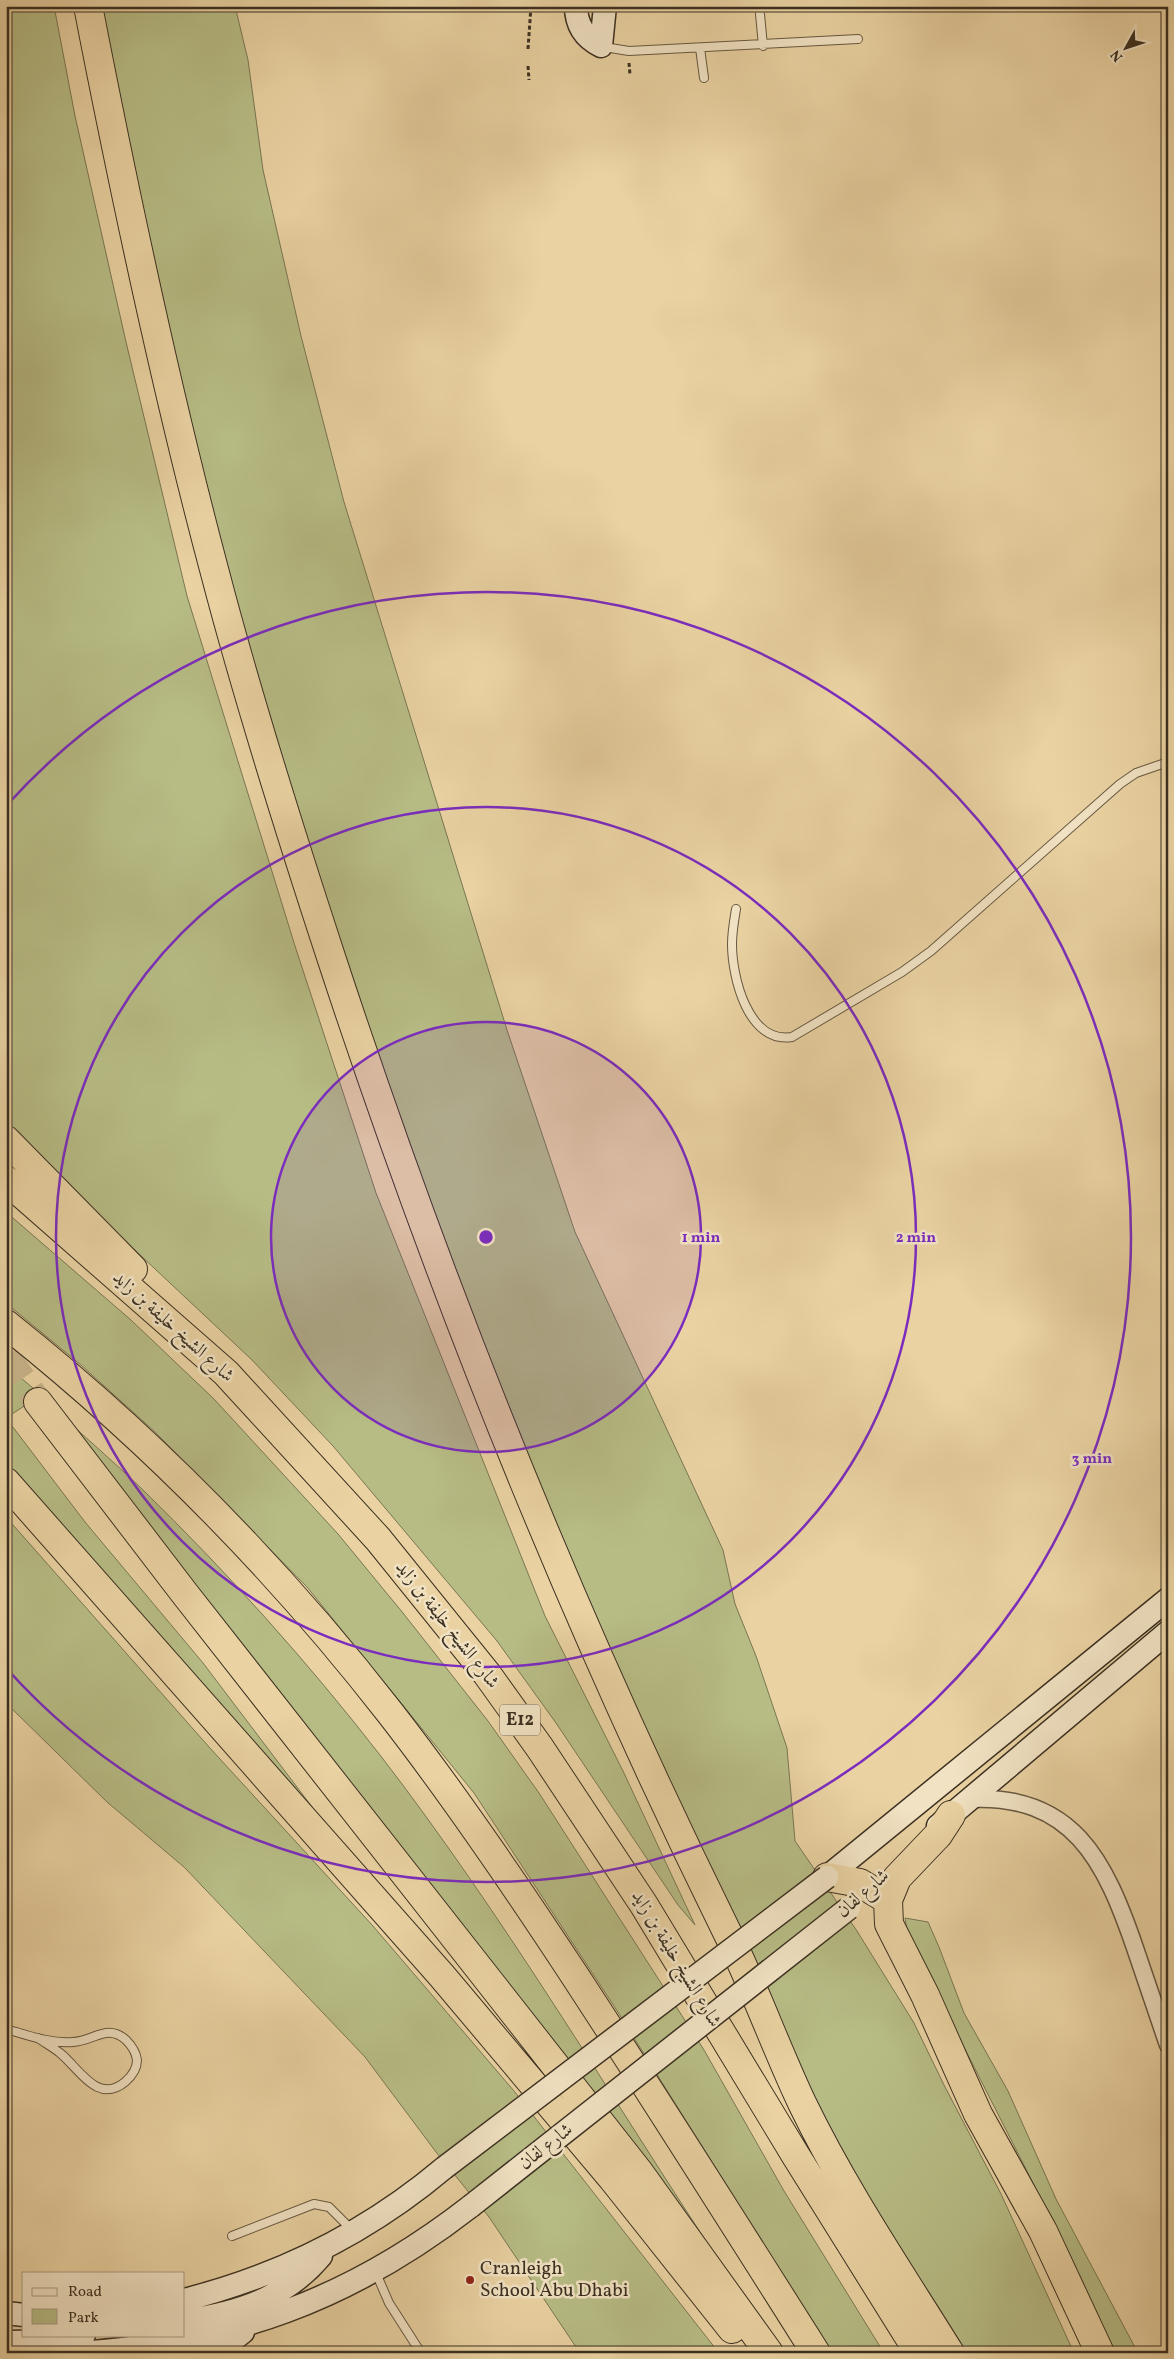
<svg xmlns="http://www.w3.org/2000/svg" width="1174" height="2359" viewBox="0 0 1174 2359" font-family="Vollkorn,Amiri,serif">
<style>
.green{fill:#b7bc85;stroke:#797653}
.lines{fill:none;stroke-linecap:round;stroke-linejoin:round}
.highway-tunnel{stroke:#c7b288;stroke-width:28;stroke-dasharray:28 14;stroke-linecap:butt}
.lane-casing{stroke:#675841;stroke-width:10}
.street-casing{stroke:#675841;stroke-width:19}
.secondary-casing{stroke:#3b3021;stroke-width:25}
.highway-casing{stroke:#3b3021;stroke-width:30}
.path{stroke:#3b3021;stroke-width:3;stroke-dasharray:4 2.5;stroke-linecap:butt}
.lane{stroke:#f1e2c3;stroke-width:8}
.street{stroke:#f1e2c3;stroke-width:16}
.secondary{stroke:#f1e2c3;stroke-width:22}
.highway{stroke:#ead2a2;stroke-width:28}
.secondary-bridge-casing{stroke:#3b3021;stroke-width:25;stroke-linecap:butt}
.secondary-bridge{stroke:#f1e2c3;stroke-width:22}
.ring{fill:none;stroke:#7b2cbf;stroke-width:2.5}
.poi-dot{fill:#8f2418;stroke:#f1e2c3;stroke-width:2}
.labels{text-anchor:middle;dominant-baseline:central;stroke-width:5;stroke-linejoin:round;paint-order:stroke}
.shield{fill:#f1e2c3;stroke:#726552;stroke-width:1}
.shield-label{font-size:18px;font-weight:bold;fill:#3b3021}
.street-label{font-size:19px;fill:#3b3021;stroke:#f1e2c3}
.poi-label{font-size:19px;fill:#3b3021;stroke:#f1e2c3;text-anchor:start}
.centre{fill:#7b2cbf;stroke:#f1e2c3;stroke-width:2.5}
.ring-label{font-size:15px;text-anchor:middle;font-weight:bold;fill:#7b2cbf;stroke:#f1e2c3;stroke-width:5;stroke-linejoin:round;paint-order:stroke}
</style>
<rect width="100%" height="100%" fill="#ead2a2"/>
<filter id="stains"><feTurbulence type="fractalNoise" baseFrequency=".004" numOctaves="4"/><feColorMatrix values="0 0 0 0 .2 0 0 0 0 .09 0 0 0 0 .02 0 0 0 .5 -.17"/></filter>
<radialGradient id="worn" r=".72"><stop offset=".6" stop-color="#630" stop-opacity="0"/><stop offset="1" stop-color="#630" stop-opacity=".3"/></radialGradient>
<path class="green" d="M 6,6 L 54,6 L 75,116 L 126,342 L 187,596 L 295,946 L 376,1193 L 545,1616 L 623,1771 L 695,1925 L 678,1905 L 556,1723 L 497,1641 L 333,1446 L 252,1360 L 6,1129 Z
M 100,6 L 235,6 L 248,60 L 263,170 L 301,336 L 344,502 L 507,1030 L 575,1232 L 723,1550 L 735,1604 L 756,1656 L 787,1748 L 795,1841 L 857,1931 L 914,2023 L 944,2085 L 1001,2194 L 1074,2353 L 961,2353 L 849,2168 L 694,1861 L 515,1429 L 364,1028 L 280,758 L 203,483 L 146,225 Z
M 6,1212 L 131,1320 L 214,1399 L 338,1534 L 403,1613 L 488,1721 L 539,1793 L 704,2050 L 784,2191 L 884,2353 L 832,2353 L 614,2006 L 474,1793 L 307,1587 L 155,1432 L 81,1365 L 6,1303 Z
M 6,1365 L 41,1395 L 6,1418 Z
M 49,1404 C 80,1433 112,1460 142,1489 C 227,1572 307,1661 380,1755 C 504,1916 607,2091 719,2261 Z
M 6,1418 L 85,1522 L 203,1663 L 328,1828 L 6,1463 Z
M 6,1517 L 209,1747 L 373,1926 L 514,2091 L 719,2353 L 580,2353 L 489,2217 L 436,2152 L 365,2057 L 184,1867 L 107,1802 L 6,1703 Z
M 905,1918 L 928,1922 L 939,1947 L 964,2013 L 1008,2091 L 1056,2199 L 1138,2353 L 1111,2353 L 1033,2183 L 938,1996 L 907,1930 Z"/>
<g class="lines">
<path class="highway-tunnel" d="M 6,1356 L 38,1402"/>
<g class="lane-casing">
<path id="lane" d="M 760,14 L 763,46
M 604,47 L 629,51 L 858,39
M 700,48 L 704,78
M 736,909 C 734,921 732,932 732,944 C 732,977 748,1044 792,1037 L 902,972 L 931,951 L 1120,784 L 1136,773 L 1168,762
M 6,2029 C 27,2035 51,2044 73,2042 C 94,2041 107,2023 126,2040 C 132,2046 136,2052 137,2060 C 137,2069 132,2076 125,2082 C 97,2105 79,2068 60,2053 C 54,2048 45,2043 38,2038
M 232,2236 L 314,2204 L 329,2207 L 352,2230
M 376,2273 L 389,2303 L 421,2353"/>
</g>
<g class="street-casing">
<path id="street" d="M 968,1799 C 1073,1793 1105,1861 1135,1948 C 1146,1980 1157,2013 1168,2045"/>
</g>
<g class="secondary-casing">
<path id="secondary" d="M 576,6 C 576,25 585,38 601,46 L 605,6
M 938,1826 L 1168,1632
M 827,1877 L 1168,1599
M 184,2300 C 279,2276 368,2232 444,2168
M 6,2313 L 24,2315
M 184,2321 C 237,2313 285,2299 321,2256
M 6,2342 L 69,2341 L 84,2335
M 77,2353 C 230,2343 349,2301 471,2206
M 211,2353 L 224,2347 L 243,2332"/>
</g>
<g class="highway-casing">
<path id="highway" d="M 88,6 C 125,196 165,386 215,573 C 249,703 290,832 332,960 C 441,1292 571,1616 726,1930 C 754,1986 775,2046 802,2103 C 844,2190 899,2271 950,2353
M 6,1140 L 133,1269
M 6,1180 L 226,1373 L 378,1539 L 487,1674 L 540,1748 L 644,1905 L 796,2156 L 919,2353
M 6,1324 C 149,1438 279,1570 391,1714 C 457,1799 518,1889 577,1979 C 658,2103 737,2228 816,2353
M 38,1402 L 185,1594 L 639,2172 L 769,2353
M 6,1482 L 442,1976 L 612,2178 L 732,2329
M 951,1815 L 938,1835 L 897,1878 L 888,1900 L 889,1924 L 925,1995 L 978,2114 L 1043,2231 L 1100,2353
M 827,1877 L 860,1883 L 888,1900"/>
</g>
<path class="path" d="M 528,49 L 531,6
M 629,63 L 630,75
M 528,66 L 529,80"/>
<use href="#lane" class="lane"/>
<use href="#street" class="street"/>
<use href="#secondary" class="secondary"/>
<use href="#highway" class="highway"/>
<g class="secondary-bridge-casing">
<path id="secondary-bridge" d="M 444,2168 L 827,1877
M 471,2206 L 849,1908"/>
</g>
<use href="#secondary-bridge" class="secondary-bridge"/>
</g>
<circle cx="486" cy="1237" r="215" fill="#7b2cbf" fill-opacity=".12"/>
<g class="ring">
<circle cx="486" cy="1237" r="215"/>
<circle cx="486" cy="1237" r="430"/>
<path d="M7 805A645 645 0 1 1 7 1669"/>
</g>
<circle class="poi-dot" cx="470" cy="2280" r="5"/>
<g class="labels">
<rect class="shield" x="500" y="1704.5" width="40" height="31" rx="4"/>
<g class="shield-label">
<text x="520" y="1720">E12</text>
</g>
<g class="street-label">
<text transform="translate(173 1327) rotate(42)">شارع الشيخ خليفة بن زايد</text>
<text transform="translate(447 1625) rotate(52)">شارع الشيخ خليفة بن زايد</text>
<text transform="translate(863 1894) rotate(-41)">شارع لفان</text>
<text transform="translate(676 1959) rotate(59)">شارع الشيخ خليفة بن زايد</text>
<text transform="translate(546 2147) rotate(-38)">شارع لفان</text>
</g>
<g class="poi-label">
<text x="480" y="2269">Cranleigh<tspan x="480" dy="22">School Abu Dhabi</tspan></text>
</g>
</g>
<circle cx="486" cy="1237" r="8" class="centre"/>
<g class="ring-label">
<text x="701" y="1242">1 min</text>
<text x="916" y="1242">2 min</text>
<text x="1092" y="1463">3 min</text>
</g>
<rect width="1174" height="2359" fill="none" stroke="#ead2a2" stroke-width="25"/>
<rect x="8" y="8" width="1159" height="2344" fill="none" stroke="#3b3021" stroke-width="2.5"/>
<rect x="12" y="12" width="1149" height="2334" fill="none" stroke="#3b3021"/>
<rect x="22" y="2272" width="162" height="65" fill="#f1e2c3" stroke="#a89b82"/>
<rect x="32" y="2288" width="25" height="8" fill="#f1e2c3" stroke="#a89b82"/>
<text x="68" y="2296" font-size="15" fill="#3b3021">Road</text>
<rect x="32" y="2309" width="25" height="15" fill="#b7bc85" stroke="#a89b82"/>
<text x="68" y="2322" font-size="15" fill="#3b3021">Park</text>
<g transform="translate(1126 48) rotate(230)" stroke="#f1e2c3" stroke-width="4" paint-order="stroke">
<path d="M0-4L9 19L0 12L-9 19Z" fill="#3b3021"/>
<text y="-8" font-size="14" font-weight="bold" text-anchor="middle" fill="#3b3021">N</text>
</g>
<rect width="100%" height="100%" filter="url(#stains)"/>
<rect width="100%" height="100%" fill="url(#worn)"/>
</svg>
